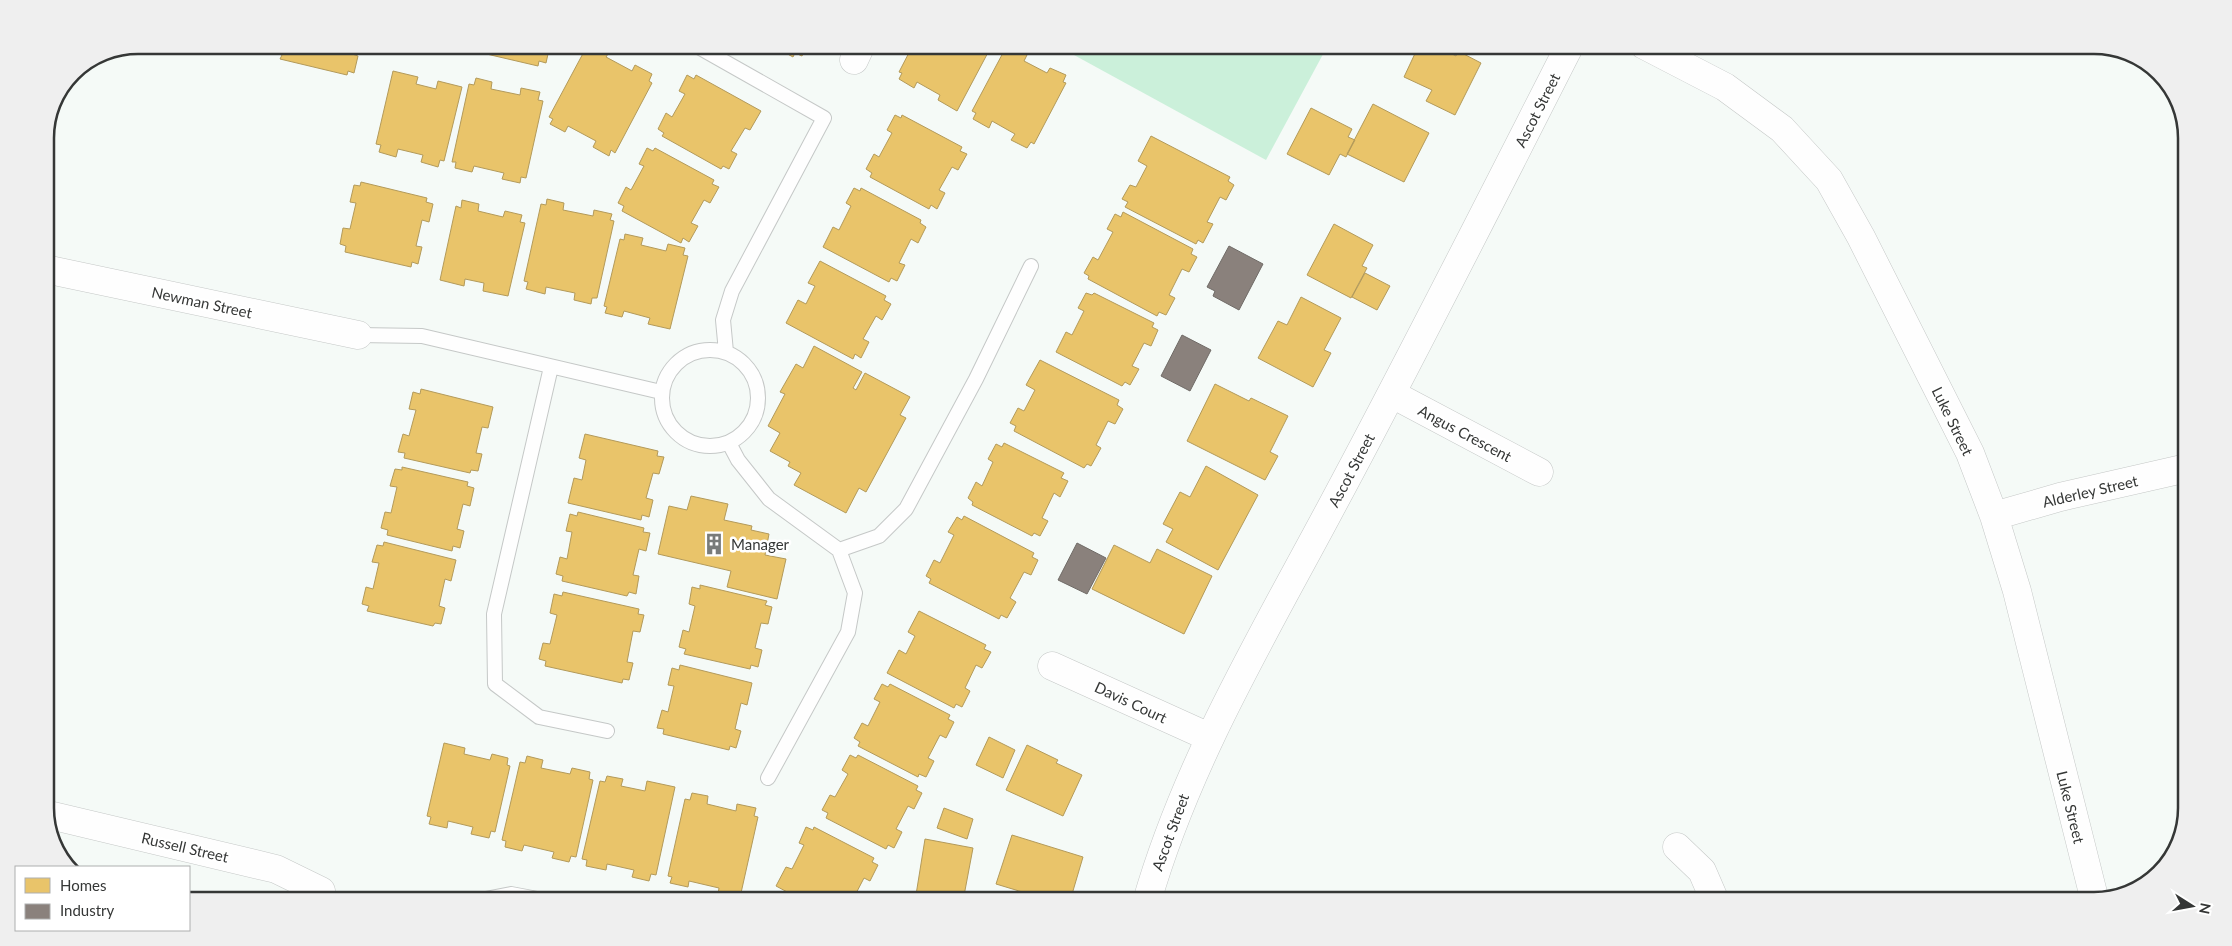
<svg xmlns="http://www.w3.org/2000/svg" width="2232" height="946" viewBox="0 0 2232 946" font-family="Lato,sans-serif">
<style>
.green{fill:#cbf0da}
.homes{fill:#e9c46a;stroke:#b39a5a}
.industry{fill:#8a817c;stroke:#706b67}
.lines{fill:none;stroke-linecap:round;stroke-linejoin:round}
.lane-casing{stroke:#c5c8c7;stroke-width:16}
.street-casing{stroke:#c5c8c7;stroke-width:29}
.lane{stroke:#fefefe;stroke-width:14}
.street{stroke:#fefefe;stroke-width:28}
.labels{text-anchor:middle;dominant-baseline:central;stroke-width:5;stroke-linejoin:round;paint-order:stroke}
.street-label{font-size:15px;fill:#353736;stroke:#fff}
.poi-label{font-size:15px;fill:#353736;stroke:#fff;text-anchor:start}
.rim{fill:none;stroke:#353736;stroke-width:2.5}
</style>
<rect width="100%" height="100%" fill="#f5faf7"/>
<path class="green" d="M 1079,45 L 1328,45 L 1266,160 L 1074,55 Z"/>
<path class="homes" d="M 277,45 L 354,45 L 352,54 L 358,56 L 354,73 L 348,71 L 347,75 L 280,59 L 282,55 L 275,53 Z
M 466,45 L 550,45 L 546,63 L 539,61 L 538,66 L 465,49 Z
M 593,45 L 599,45 L 610,51 L 606,57 L 632,71 L 635,65 L 652,74 L 649,81 L 652,83 L 615,153 L 611,150 L 609,156 L 593,147 L 596,141 L 568,126 L 565,132 L 550,124 L 553,119 L 549,117 L 587,46 L 591,49 Z
M 771,45 L 807,45 L 802,56 L 795,53 L 793,57 Z
M 913,45 L 992,45 L 957,111 L 938,100 L 940,95 L 917,82 L 914,88 L 899,79 L 902,73 L 899,72 Z
M 1419,45 L 1435,45 L 1456,56 L 1458,51 L 1481,63 L 1455,115 L 1426,101 L 1432,90 L 1404,77 Z
M 1011,47 L 1027,55 L 1024,61 L 1047,73 L 1050,68 L 1066,75 L 1063,82 L 1066,83 L 1034,144 L 1031,142 L 1027,148 L 1011,140 L 1015,134 L 992,121 L 989,128 L 973,119 L 976,113 L 972,111 L 1004,51 L 1008,54 Z
M 393,71 L 418,77 L 416,84 L 436,89 L 438,81 L 462,87 L 444,161 L 440,160 L 438,167 L 421,162 L 423,155 L 398,149 L 396,157 L 379,152 L 381,145 L 376,144 Z
M 687,75 L 694,79 L 696,75 L 761,111 L 750,130 L 745,128 L 731,151 L 737,154 L 729,169 L 723,166 L 721,169 L 662,136 L 664,133 L 658,129 L 666,113 L 672,117 L 685,94 L 679,91 Z
M 476,78 L 492,82 L 491,89 L 520,95 L 521,88 L 540,92 L 538,100 L 543,101 L 526,178 L 521,177 L 520,183 L 502,179 L 504,173 L 474,166 L 472,172 L 455,168 L 456,162 L 452,162 L 469,84 L 474,85 Z
M 1373,104 L 1429,133 L 1404,182 L 1347,154 Z
M 1311,108 L 1352,129 L 1348,137 L 1355,140 L 1346,157 L 1340,154 L 1329,175 L 1287,154 Z
M 895,115 L 901,118 L 902,115 L 962,147 L 960,151 L 967,154 L 958,170 L 952,167 L 939,190 L 945,193 L 937,209 L 931,205 L 929,209 L 870,177 L 872,173 L 866,169 L 874,154 L 879,157 L 892,133 L 887,130 Z
M 1151,136 L 1230,177 L 1228,181 L 1234,185 L 1226,200 L 1220,197 L 1207,222 L 1213,224 L 1203,243 L 1198,240 L 1196,244 L 1125,207 L 1128,202 L 1122,199 L 1130,185 L 1136,187 L 1147,166 L 1138,161 Z
M 647,148 L 653,151 L 655,148 L 714,180 L 712,184 L 719,187 L 710,203 L 704,200 L 691,223 L 698,226 L 689,242 L 683,238 L 681,243 L 622,211 L 624,206 L 618,203 L 626,187 L 631,190 L 644,166 L 639,164 Z
M 361,182 L 427,198 L 426,202 L 433,204 L 429,222 L 422,220 L 416,246 L 422,247 L 418,264 L 412,262 L 411,267 L 345,252 L 346,246 L 340,244 L 343,228 L 350,229 L 356,203 L 350,202 L 354,185 L 360,186 Z
M 854,188 L 860,191 L 861,188 L 921,220 L 920,223 L 926,227 L 918,243 L 911,239 L 899,263 L 905,265 L 897,281 L 891,278 L 889,282 L 823,247 L 833,227 L 839,230 L 851,206 L 846,203 Z
M 547,199 L 564,203 L 563,210 L 593,216 L 594,210 L 612,214 L 610,220 L 614,221 L 597,298 L 592,298 L 591,304 L 574,300 L 575,293 L 546,287 L 545,294 L 526,289 L 528,282 L 524,281 L 541,204 L 546,205 Z
M 462,200 L 479,204 L 478,211 L 503,217 L 505,211 L 522,215 L 520,222 L 525,223 L 508,296 L 483,291 L 484,283 L 465,279 L 464,286 L 440,280 L 456,206 L 461,208 Z
M 1123,212 L 1193,249 L 1191,254 L 1197,257 L 1189,272 L 1182,269 L 1169,295 L 1175,298 L 1166,315 L 1159,312 L 1157,316 L 1088,279 L 1089,276 L 1084,273 L 1093,257 L 1098,260 L 1113,232 L 1107,229 L 1115,214 L 1121,217 Z
M 1334,224 L 1373,245 L 1362,266 L 1367,268 L 1351,298 L 1307,275 Z
M 625,234 L 643,238 L 641,245 L 666,251 L 668,244 L 685,248 L 683,255 L 688,256 L 670,329 L 648,324 L 650,318 L 624,311 L 622,317 L 605,313 L 607,307 L 604,306 L 620,239 L 624,240 Z
M 820,261 L 886,296 L 884,300 L 891,304 L 882,320 L 876,316 L 863,339 L 869,342 L 861,358 L 855,354 L 853,359 L 786,323 L 798,300 L 806,304 L 815,286 L 808,283 Z
M 1365,273 L 1390,286 L 1377,310 L 1352,297 Z
M 1086,293 L 1092,295 L 1094,293 L 1154,323 L 1152,327 L 1158,330 L 1151,346 L 1144,343 L 1132,366 L 1139,369 L 1130,385 L 1125,382 L 1122,386 L 1056,352 L 1066,332 L 1072,335 L 1084,311 L 1078,308 Z
M 1301,297 L 1341,318 L 1324,350 L 1331,353 L 1313,387 L 1258,358 L 1278,321 L 1287,325 Z
M 814,346 L 862,372 L 853,388 L 856,390 L 865,373 L 910,397 L 900,415 L 906,418 L 866,492 L 859,488 L 846,513 L 794,485 L 801,473 L 788,466 L 790,462 L 770,451 L 780,433 L 768,426 L 785,394 L 780,392 L 796,364 L 803,368 Z
M 1040,360 L 1119,400 L 1117,405 L 1123,409 L 1115,424 L 1108,421 L 1096,445 L 1101,448 L 1091,466 L 1087,464 L 1084,468 L 1014,431 L 1016,426 L 1010,423 L 1018,408 L 1024,411 L 1035,390 L 1026,385 Z
M 1215,384 L 1249,401 L 1251,398 L 1288,416 L 1270,452 L 1278,456 L 1265,480 L 1187,441 Z
M 421,389 L 493,407 L 488,428 L 482,427 L 476,453 L 482,454 L 478,471 L 471,470 L 470,473 L 404,458 L 405,453 L 398,452 L 403,434 L 409,436 L 416,410 L 409,409 L 413,392 L 420,394 Z
M 585,434 L 658,451 L 657,456 L 664,457 L 659,474 L 653,473 L 646,498 L 653,500 L 649,517 L 642,515 L 641,520 L 568,503 L 574,478 L 582,480 L 586,460 L 579,458 Z
M 1004,443 L 1064,473 L 1061,478 L 1068,481 L 1060,497 L 1054,493 L 1042,518 L 1048,521 L 1040,536 L 1034,533 L 1032,536 L 972,505 L 973,502 L 968,498 L 976,482 L 982,486 L 993,462 L 988,459 L 996,444 L 1002,447 Z
M 1206,466 L 1258,495 L 1218,570 L 1166,542 L 1173,529 L 1163,524 L 1180,492 L 1190,497 Z
M 402,467 L 468,482 L 467,486 L 474,488 L 470,506 L 463,504 L 457,529 L 464,531 L 460,548 L 453,546 L 452,551 L 387,535 L 388,530 L 381,528 L 385,512 L 391,513 L 397,487 L 390,486 L 395,469 L 402,470 Z
M 691,496 L 728,504 L 724,520 L 752,526 L 751,530 L 769,534 L 765,555 L 786,559 L 777,599 L 727,587 L 731,571 L 658,554 L 669,506 L 687,510 Z
M 578,512 L 644,528 L 643,532 L 650,533 L 646,551 L 639,549 L 633,575 L 639,576 L 636,594 L 629,592 L 627,596 L 562,581 L 563,576 L 556,574 L 560,557 L 567,559 L 572,532 L 566,531 L 570,514 L 577,516 Z
M 964,516 L 1034,553 L 1032,557 L 1038,560 L 1031,575 L 1024,572 L 1010,598 L 1016,602 L 1007,618 L 1001,615 L 999,619 L 929,583 L 931,579 L 926,576 L 934,560 L 940,563 L 954,535 L 948,532 L 957,517 L 962,520 Z
M 384,542 L 456,560 L 451,581 L 445,579 L 439,606 L 445,608 L 441,624 L 435,623 L 433,626 L 367,611 L 369,606 L 362,604 L 366,587 L 373,589 L 379,563 L 372,562 L 377,545 L 383,546 Z
M 1114,545 L 1150,563 L 1157,549 L 1212,576 L 1184,634 L 1092,589 Z
M 700,585 L 767,601 L 765,605 L 772,607 L 768,624 L 761,623 L 755,648 L 762,650 L 758,667 L 751,665 L 750,669 L 684,654 L 686,649 L 679,647 L 683,630 L 689,632 L 695,606 L 689,604 L 692,587 L 700,589 Z
M 563,592 L 639,609 L 638,614 L 644,615 L 640,632 L 633,631 L 627,662 L 633,663 L 629,680 L 623,679 L 622,683 L 545,666 L 546,661 L 539,659 L 543,643 L 550,644 L 557,615 L 550,613 L 554,594 L 562,596 Z
M 919,611 L 986,645 L 984,649 L 991,652 L 982,668 L 976,665 L 965,688 L 970,691 L 962,707 L 956,704 L 954,708 L 887,673 L 899,650 L 906,654 L 915,636 L 908,632 Z
M 680,665 L 752,683 L 747,705 L 741,703 L 735,729 L 741,731 L 736,748 L 730,746 L 729,750 L 663,734 L 664,729 L 657,728 L 662,710 L 668,712 L 674,686 L 668,685 L 672,668 L 679,670 Z
M 882,684 L 888,687 L 890,684 L 950,715 L 948,719 L 954,722 L 946,738 L 940,735 L 928,758 L 934,761 L 926,777 L 919,774 L 918,777 L 858,746 L 860,742 L 854,738 L 862,723 L 868,726 L 880,702 L 874,699 Z
M 989,737 L 1015,750 L 1003,778 L 976,765 Z
M 444,743 L 465,748 L 464,754 L 490,760 L 492,754 L 508,758 L 507,765 L 510,766 L 495,832 L 491,831 L 489,838 L 471,834 L 473,827 L 448,821 L 447,828 L 429,824 L 431,817 L 427,816 Z
M 1027,745 L 1058,760 L 1056,763 L 1082,775 L 1063,816 L 1006,790 Z
M 850,755 L 856,758 L 858,755 L 918,786 L 916,790 L 922,793 L 914,809 L 908,806 L 896,829 L 902,832 L 894,848 L 888,845 L 886,849 L 826,818 L 828,813 L 822,810 L 830,795 L 835,797 L 848,774 L 842,770 Z
M 527,756 L 543,760 L 541,768 L 570,774 L 572,768 L 590,772 L 589,779 L 593,780 L 576,857 L 571,856 L 569,862 L 552,858 L 554,852 L 524,845 L 522,851 L 505,847 L 506,841 L 502,840 L 520,762 L 525,763 Z
M 607,776 L 623,779 L 621,786 L 645,791 L 647,781 L 675,787 L 656,875 L 651,874 L 649,881 L 632,877 L 634,870 L 607,864 L 606,870 L 586,866 L 587,860 L 582,859 L 600,781 L 605,782 Z
M 692,793 L 708,796 L 707,804 L 736,811 L 737,804 L 756,808 L 754,816 L 758,817 L 741,893 L 737,892 L 735,898 L 718,894 L 719,888 L 689,881 L 688,887 L 670,883 L 672,877 L 668,876 L 685,799 L 690,800 Z
M 944,808 L 973,819 L 967,839 L 937,828 Z
M 806,827 L 813,830 L 814,827 L 874,858 L 872,862 L 878,865 L 870,881 L 864,878 L 852,901 L 804,901 L 776,886 L 786,867 L 792,869 L 804,845 L 799,843 Z
M 1012,835 L 1083,857 L 1070,901 L 1052,901 L 996,884 Z
M 925,839 L 973,848 L 963,901 L 915,901 Z"/>
<path class="industry" d="M 1229,246 L 1263,264 L 1239,310 L 1213,296 L 1215,291 L 1207,287 Z
M 1182,335 L 1211,350 L 1190,391 L 1161,376 Z
M 1077,543 L 1106,558 L 1087,594 L 1058,580 Z"/>
<g class="lines">
<g class="lane-casing">
<path id="lane" d="M 695,45 L 824,118 L 732,291 L 723,320 L 726,352
M 358,335 L 422,336 L 661,392
M662 398a48 48 0 1 1 96 0a48 48 0 1 1-96 0Z
M 551,367 L 494,614 L 495,684 L 539,717 L 607,731
M 729,443 L 738,460 L 769,499 L 839,550 L 879,536 L 906,509 L 976,379 L 1031,266
M 768,778 L 848,632 L 855,593 L 839,550
M 475,901 L 511,894 L 548,901"/>
</g>
<g class="street-casing">
<path id="street" d="M 1644,45 L 1725,87 L 1782,129 L 1829,180 L 1861,237 L 1970,453 L 1994,516 L 2017,591 L 2095,901
M 854,60 L 861,45
M 45,269 L 358,335
M 1392,394 L 1539,472
M 1994,516 L 2060,497 L 2187,468
M 1052,666 L 1209,737
M 45,814 L 276,869 L 321,891
M 1677,847 L 1702,871 L 1715,901
M 1147,901 C 1188,759 1265,632 1334,502 C 1415,351 1492,198 1570,45"/>
</g>
<use href="#lane" class="lane"/>
<use href="#street" class="street"/>
</g>
<defs>
<g id="building-bare" transform="scale(1.725)"><path d="M-4-6H4V6H1V3H-1V6H-4ZM-2.5-4.3h1.7v1.8h-1.7ZM.8-4.3h1.7v1.8H.8ZM-2.5-1h1.7V.8h-1.7ZM.8-1h1.7V.8H.8Z" fill="#787b7a" stroke="#fff" stroke-width="2.5" paint-order="stroke"/></g>
</defs>
<g fill-rule="evenodd">
<use href="#building-bare" x="714" y="544"/>
</g>
<g class="labels">
<g class="street-label">
<text transform="translate(1537 110) rotate(-63)">Ascot Street</text>
<text transform="translate(202 302) rotate(12)">Newman Street</text>
<text transform="translate(1953 421) rotate(64)">Luke Street</text>
<text transform="translate(1465 433) rotate(28)">Angus Crescent</text>
<text transform="translate(1351 470) rotate(-62)">Ascot Street</text>
<text transform="translate(2090 491) rotate(-13)">Alderley Street</text>
<text transform="translate(1131 702) rotate(25)">Davis Court</text>
<text transform="translate(2071 807) rotate(76)">Luke Street</text>
<text transform="translate(1170 832) rotate(-70)">Ascot Street</text>
<text transform="translate(185 847) rotate(13)">Russell Street</text>
</g>
<g class="poi-label">
<text x="731" y="544">Manager</text>
</g>
</g>
<path d="M0 0H2232V946H0ZM138 54H2094A84 84 0 0 1 2178 138V808A84 84 0 0 1 2094 892H138A84 84 0 0 1 54 808V138A84 84 0 0 1 138 54Z" fill="#efefef" fill-rule="evenodd"/>
<path class="rim" d="M138 54H2094A84 84 0 0 1 2178 138V808A84 84 0 0 1 2094 892H138A84 84 0 0 1 54 808V138A84 84 0 0 1 138 54Z"/>
<rect x="15" y="866" width="175" height="65" fill="#ffffff" stroke="#aeafaf"/>
<rect x="25" y="878" width="25" height="15" fill="#e9c46a" stroke="#aeafaf"/>
<text x="60" y="891" font-size="15" fill="#353736">Homes</text>
<rect x="25" y="904" width="25" height="15" fill="#8a817c" stroke="#aeafaf"/>
<text x="60" y="916" font-size="15" fill="#353736">Industry</text>
<g transform="translate(2192 906) rotate(101)" stroke="#ffffff" stroke-width="4" paint-order="stroke">
<path d="M0-4L9 19L0 12L-9 19Z" fill="#353736"/>
<text y="-8" font-size="14" font-weight="bold" text-anchor="middle" fill="#353736">N</text>
</g>
</svg>
